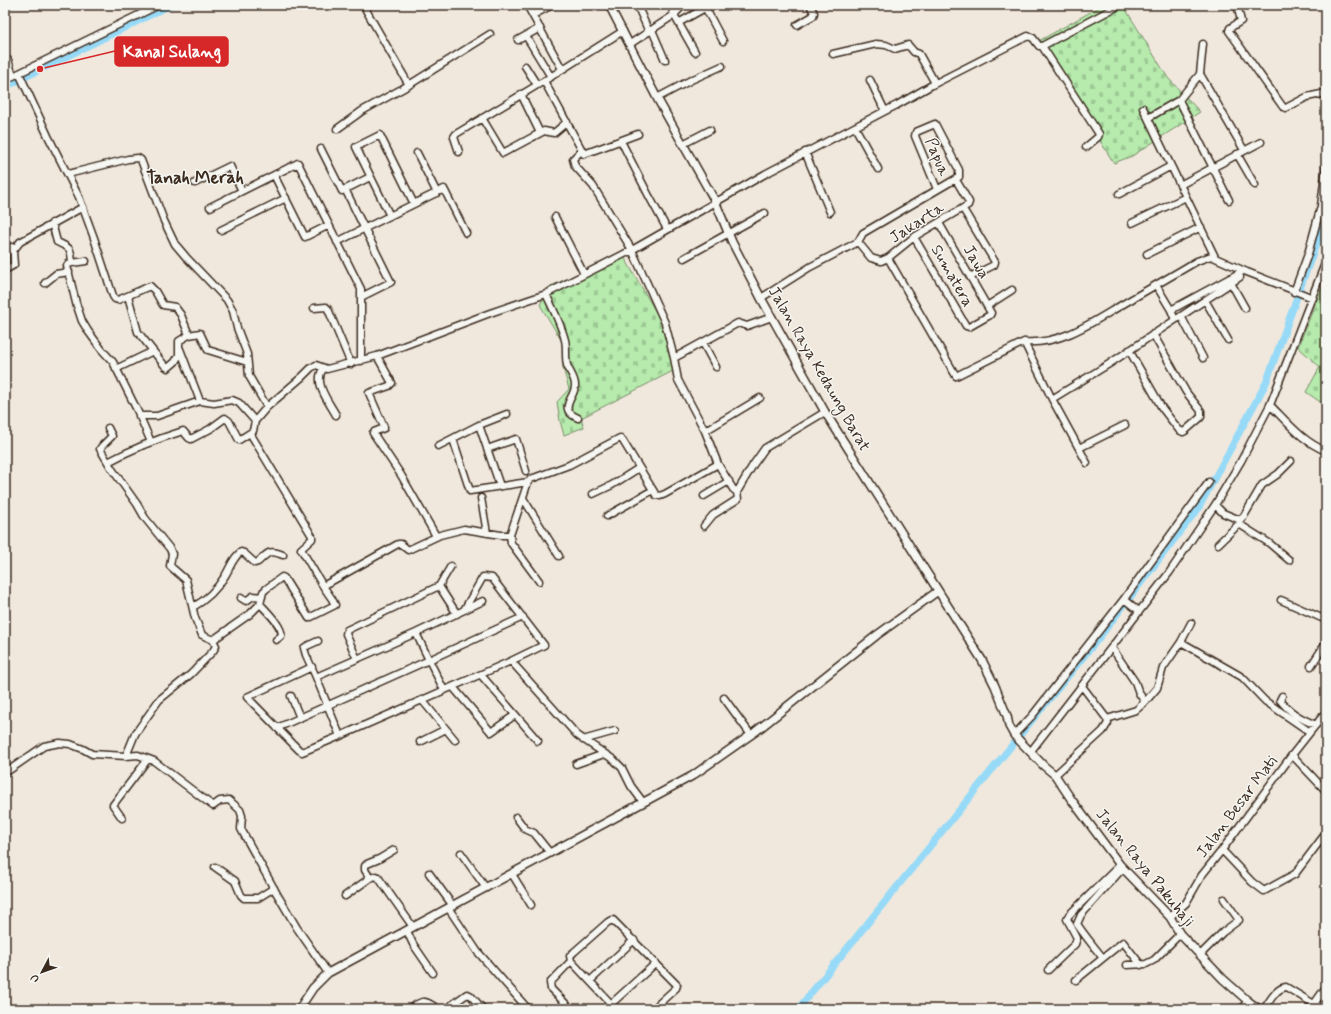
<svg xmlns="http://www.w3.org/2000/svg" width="1331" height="1014" viewBox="0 0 1331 1014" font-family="Mynerve,sans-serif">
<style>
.cemetery{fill:url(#cemetery-stones);stroke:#788a66}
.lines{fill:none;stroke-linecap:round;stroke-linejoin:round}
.canal{stroke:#96daf8;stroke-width:7}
.minor-casing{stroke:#3b2a1e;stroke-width:9}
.tertiary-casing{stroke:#3b2a1e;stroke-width:10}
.minor{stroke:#f6f6f2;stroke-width:6}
.tertiary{stroke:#f6f6f2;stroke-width:7}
.labels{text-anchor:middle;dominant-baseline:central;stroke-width:3;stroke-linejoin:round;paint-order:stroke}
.street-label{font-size:16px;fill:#3b2a1e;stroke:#f6f6f2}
.quarter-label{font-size:18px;font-weight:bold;fill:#3b2a1e;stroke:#f6f6f2}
.leader{fill:none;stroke:#d62828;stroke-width:1.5}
.callout-dot{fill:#d62828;stroke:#f6f6f2;stroke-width:1.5}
.callout{fill:#d62828;stroke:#d62828;stroke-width:1.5}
.callout-label{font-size:17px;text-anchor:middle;font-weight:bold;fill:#fff}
</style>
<defs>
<pattern id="cemetery-stones" width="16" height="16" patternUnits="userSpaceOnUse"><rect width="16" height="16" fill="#b6ebad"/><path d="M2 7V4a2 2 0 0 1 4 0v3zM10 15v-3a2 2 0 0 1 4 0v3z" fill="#9dca94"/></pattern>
</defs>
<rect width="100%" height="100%" fill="#f0e8dd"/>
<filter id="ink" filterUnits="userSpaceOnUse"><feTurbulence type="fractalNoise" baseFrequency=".025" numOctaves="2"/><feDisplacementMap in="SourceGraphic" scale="8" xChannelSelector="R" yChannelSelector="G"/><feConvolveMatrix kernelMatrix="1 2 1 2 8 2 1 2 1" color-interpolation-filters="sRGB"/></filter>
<g filter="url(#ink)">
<path class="cemetery" d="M 1103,5 L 1123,5 L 1168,78 L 1200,112 L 1132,156 L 1114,163 L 1037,42 Z
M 623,255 L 664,326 L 673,371 L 581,418 L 584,427 L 564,435 L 560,421 L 557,402 L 569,389 L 563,368 L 563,343 L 540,305 L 549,287 L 573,276 L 580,280 Z
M 1322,287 L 1325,291 L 1326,295 L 1326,406 L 1306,392 L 1320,367 L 1298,347 Z"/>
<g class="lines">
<path class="canal" d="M 5,87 L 170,5
M 798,1009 L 1098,639 L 1199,507 L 1266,383 L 1318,239 L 1326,196"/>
<g class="minor-casing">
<path id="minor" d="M 367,5 L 366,10 L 409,85
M 527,5 L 562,69
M 637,5 L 649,32
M 671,5 L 674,15 L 695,52
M 1237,5 L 1241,21 L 1230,28 L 1229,31 L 1283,107 L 1286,108 L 1307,97 L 1326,93
M 533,15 L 552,5
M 680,22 L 705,8 L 706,9 L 723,41
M 797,25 L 813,16 L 814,13 L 810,5
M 652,30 L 665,60
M 526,36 L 551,77
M 518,40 L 540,28
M 630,44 L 674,15 L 683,5
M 1042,46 L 1099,134 L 1098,137 L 1086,147
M 833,54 L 876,44 L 886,45 L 895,49 L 908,45 L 914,52 L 919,54 L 935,83
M 8,60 L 13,76
M 525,66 L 537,85
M 19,73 L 48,136 L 79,197 L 94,238 L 113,296 L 115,299 L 118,300 L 150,286 L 155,291 L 163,305 L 175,307 L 181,315 L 189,335 L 179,341 L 179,355 L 175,362 L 168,368 L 165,366 L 138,332 L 128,296
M 1200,74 L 1244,150
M 5,80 L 159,5
M 870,80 L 885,111
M 544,81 L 584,154 L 638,134
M 521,94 L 540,133
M 657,98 L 691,80 L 722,66
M 1179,100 L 1229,200
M 1143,108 L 1215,257
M 482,118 L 503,153 L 544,131 L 554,133 L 567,122
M 1148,118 L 1179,100 L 1200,74 L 1203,44
M 855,127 L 878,169
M 337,129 L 362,111 L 409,85 L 490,34
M 621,141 L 649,196 L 667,229
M 683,144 L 710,130
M 321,149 L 342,191 L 370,177
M 582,150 L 573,159 L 575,166 L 593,186 L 632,250 L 665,323 L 674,358 L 678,380 L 705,431 L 718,464 L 733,489 L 737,492
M 459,152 L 454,137 L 456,134 L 544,81 L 623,31
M 805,152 L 830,212
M 417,153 L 437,193
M 1237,154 L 1255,185
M 68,174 L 128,159 L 138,158 L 141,160 L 164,221 L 175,244 L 186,257 L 227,300 L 233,311 L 237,328 L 247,354 L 249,376 L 267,407
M 274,175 L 305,237 L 329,225
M 195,183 L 230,166 L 242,191
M 1180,185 L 1261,142
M 345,189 L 391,282 L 361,297
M 1119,194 L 1171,166
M 210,207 L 298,163 L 361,289 L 361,361
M 963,209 L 995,262 L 994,265 L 970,277
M 390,216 L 356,147 L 380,135 L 414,204
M 555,217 L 584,274
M 52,223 L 57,242 C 70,248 71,247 72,263 L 68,264 L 67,266 L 76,303 L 82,321 L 88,331 L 102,350 L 113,362 L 137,410 L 151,442
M 1132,223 L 1186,197
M 221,230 L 286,198
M 914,237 L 966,326 L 969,327 L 990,315 L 991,313 L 939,223
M 337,242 L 444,189 L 466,233
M 858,242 L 871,258 L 881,261 L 888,258 L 914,237 L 968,205 L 969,202 L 956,180
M 5,249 L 11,247 L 15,248
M 1147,254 L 1201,227
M 684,258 L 765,213
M 888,258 L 956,376 L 1024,342 C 1062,345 1094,321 1125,303 C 1149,289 1173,275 1197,261 L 1211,256 L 1247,272 L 1313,298
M 72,263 L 86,261
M 5,270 L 14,265 L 13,251 L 20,242 L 83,207
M 45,283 L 56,274 L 69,272
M 1231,283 L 1245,308
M 1156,285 L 1171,310
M 1294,292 L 1308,254 L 1321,206 L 1326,166
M 546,294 C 553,309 561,324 565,340 C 567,348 565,357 567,365 C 569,371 575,378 575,385 C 576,397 556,409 578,418
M 761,298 L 810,267 L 858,242 L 863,233 L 959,177 L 959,170 L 935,124 L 916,132 L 915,136 L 937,189
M 1205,300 L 1228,340
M 987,306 L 1012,290
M 314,308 L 326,307 L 328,309 L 351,364
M 1181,316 L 1203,358
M 1175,320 L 1240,277
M 189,335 L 200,333 L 208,350 L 247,362
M 1024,342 L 1052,399 L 1087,463
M 703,343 L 716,367
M 180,349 L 200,401
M 1129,350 L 1162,408 L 1179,430 L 1183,432 L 1185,431 L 1201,417 L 1201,411 L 1186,392 L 1153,334
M 377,356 L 392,383 L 389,386 L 369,393 L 384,427 L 384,428 L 374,432 L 373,433 L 401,475 L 436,536
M 674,358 L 738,323 L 747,326 L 772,317
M 116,369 L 153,351
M 323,369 C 313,383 329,402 336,415
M 1052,399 L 1109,364 L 1175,320 L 1171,310 L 1243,271
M 1270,405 C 1287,422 1303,442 1326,451
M 139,416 L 157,416 L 200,401 L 214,403 L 232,400 L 239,403 L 255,421
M 479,425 L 500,486
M 108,428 L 112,436 L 102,446 L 100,449 L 112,469 L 137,504 L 145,518 L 170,549 L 172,554 L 170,566 L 186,580 L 195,618 L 202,635 L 213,640
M 705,431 L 760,398
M 250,433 L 312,536 L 312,539 L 301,549 L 323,586 L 398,544 L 401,544 L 408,550 L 440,535 L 464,529 L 501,535 L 510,535
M 453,439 L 470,491 L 528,482
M 438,446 L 479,425 L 507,414
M 1079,448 L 1125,425
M 487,449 L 516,439 L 526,471
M 108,462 C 132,449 157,439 183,431 L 189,438 L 191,439 L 210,429 L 225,418 L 229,421 L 239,440 L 253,431 L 255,421 L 267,407 L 302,377 L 311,368 L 316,365 L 327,369 L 377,356 L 490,313 L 546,294 L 632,250 L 765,174 L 885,111 L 897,105 L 932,85 L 1028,36 L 1033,38 L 1039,46 L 1042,46 L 1120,5
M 593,494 L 612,485 L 639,468
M 704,496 L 729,481
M 481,498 L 487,533
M 523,498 L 559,556
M 1215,505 L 1223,513 L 1240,520 L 1239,524 L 1269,543 L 1289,560
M 607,516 L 653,490
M 1240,520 L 1244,516 L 1262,485 L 1278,474 L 1291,461
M 704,526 L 713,515 L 738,499 L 737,492 L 753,465 L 765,448 L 825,412
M 1218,544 L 1239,524
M 539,581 L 511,543 L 510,535 L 528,482 L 531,479 L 569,465 L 620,438 L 623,441 L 656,495 L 660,496 L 665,494 L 718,464
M 439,586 L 457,614
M 241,598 L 246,601 L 253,596 L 262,597
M 1124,599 L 1139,611
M 1281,600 L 1326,620
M 260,604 C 265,609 285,629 281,636 C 280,637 277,639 276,640
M 193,607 C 206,600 217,589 225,576 C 230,568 233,557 241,552 L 244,553 L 255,563 L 258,562 C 268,553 269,549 283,555
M 464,610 L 483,577 L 492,578 L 544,645 L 511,661
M 416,633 L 483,601
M 1181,642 L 1191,623
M 1112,648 L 1135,682 L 1139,693 L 1145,702
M 357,659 L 346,634 L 347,630 L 439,586 L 451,566
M 1311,666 L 1326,643
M 312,667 L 247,697 L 299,750 L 302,752 L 340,736 L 511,661 L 577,735 L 614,760 L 622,768 L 631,786 L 643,802
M 481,675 L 538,741
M 316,677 L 306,655 L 304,648 L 307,646 L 318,641
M 1082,686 L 1107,719 L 1136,710 L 1145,702 L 1157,688 L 1163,668 L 1181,642 L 1242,677 L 1265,701 L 1310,732
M 453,687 L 491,732 L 515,715
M 444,690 L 429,660 L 523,617
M 291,696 L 300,718
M 1282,696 L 1280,700 C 1290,713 1301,719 1316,725
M 724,698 L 751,735
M 422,700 L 455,740
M 277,728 L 429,660 L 416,633 L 316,677 L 340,736
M 1014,735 L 1032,716 L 1124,599 L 1209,482
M 583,740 L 615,731
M 420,742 L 446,729
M 1031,751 L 1169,573 L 1215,505 L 1241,461 L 1270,405 L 1326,261
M 1292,755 L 1326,791
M 126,756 L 135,734 L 159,700 L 191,674 L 213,651 L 216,646 L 213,640 L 250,614 L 260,604 L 263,592 L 266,589 L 282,577 L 284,578 L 309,618 L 335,605 L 332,599 L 323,586
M 576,764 L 604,754
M 5,773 L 44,746 L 60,743 L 70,744 L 83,749 L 92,754 L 126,756 L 138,755 L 154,761 L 213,806 L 220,801 L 229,800 L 240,810 L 242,816 L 241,829 L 277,894 L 297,928 L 328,973
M 1055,775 L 1103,731 L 1108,723 L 1107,719
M 516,817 L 525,829 L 534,833 L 550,853
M 122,818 L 113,805 L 148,759
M 394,850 L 379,859 L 367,864 L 365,866 L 365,870 L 370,878 L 376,876 L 378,877 L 413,927
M 1222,850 L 1252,882 L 1264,891 L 1295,874 L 1326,833
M 461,853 L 486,888
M 215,867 L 235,881 L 241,895 L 244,898 L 258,898 L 274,888
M 429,873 L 453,906
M 512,874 L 531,905
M 345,896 L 370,878
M 449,909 L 477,951 L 528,1009
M 1170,917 L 1186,903 L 1202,875 L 1222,850 L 1292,755 L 1326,712
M 407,931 L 413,944 L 433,973
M 1200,955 L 1223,932 L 1239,920 L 1224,899
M 1103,958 L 1123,942 L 1141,965
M 571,961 L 616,1009
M 1127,965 L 1146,964 L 1154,960 L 1180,934
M 1048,970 L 1075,944 L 1077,938 L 1067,919 L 1069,915 L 1120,865
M 1076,980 L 1103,958 C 1094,947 1085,936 1077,924 L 1081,915 L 1123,868
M 590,981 L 634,940
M 611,1004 L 656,963
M 1314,1004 L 1326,987
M 5,1005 L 8,1009
M 409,1009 C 424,999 424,1000 438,1009
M 446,1009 L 467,994 L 470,995 L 483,1009
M 571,1009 L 551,989 L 550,983 L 571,961 L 570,956 L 574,952 L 608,922 L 613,920 L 677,985 L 676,988 L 653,1009
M 1241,1009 L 1248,1001
M 1264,1009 C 1270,1001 1276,988 1286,987 L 1314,1004 L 1326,1009"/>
</g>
<g class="tertiary-casing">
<path id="tertiary" d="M 609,5 L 657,98 L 715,201 L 732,242 L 761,298 L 825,412 L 982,660 L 995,686 L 1007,716 L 1009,726 L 1014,735 L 1044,766 L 1055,775 L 1071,799 L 1120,865 L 1170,917 L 1180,934 L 1223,979 L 1248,1001 L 1259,1009
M 299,1009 L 313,988 L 328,973 L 692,776 L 755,732 L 877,635 L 938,591"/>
</g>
<use href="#minor" class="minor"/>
<use href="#tertiary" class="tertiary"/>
</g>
</g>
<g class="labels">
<g class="street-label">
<text transform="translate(937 157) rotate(67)">Papua</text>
<text transform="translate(917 223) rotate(-33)">Jakarta</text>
<text transform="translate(976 262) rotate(60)">Jawa</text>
<text transform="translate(952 276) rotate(60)">Sumatera</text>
<text transform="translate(819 369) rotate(60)">Jalan Raya Kedaung Barat</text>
<text transform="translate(1237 807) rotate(-53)">Jalan Besar Mati</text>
<text transform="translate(1145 868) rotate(51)">Jalan Raya Pakuhaji</text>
</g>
<g class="quarter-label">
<text x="195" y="178">Tanah Merah</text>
</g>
</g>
<path class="leader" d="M40 69L115 51"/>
<circle class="callout-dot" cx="40" cy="69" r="4"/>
<rect class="callout" x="115" y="37" width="113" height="29" rx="4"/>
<g class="callout-label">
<text x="172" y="57">Kanal Sulang</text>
</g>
<rect width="1331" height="1014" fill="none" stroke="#f6f6f2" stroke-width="20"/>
<rect x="10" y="10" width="1311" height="994" fill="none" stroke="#3b2a1e" stroke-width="1.5" filter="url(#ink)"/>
<g transform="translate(42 972) rotate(229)" stroke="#f6f6f2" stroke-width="3" paint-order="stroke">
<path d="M0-3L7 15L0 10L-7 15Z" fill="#3b2a1e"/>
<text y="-6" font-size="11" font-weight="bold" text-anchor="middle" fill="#3b2a1e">U</text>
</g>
</svg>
